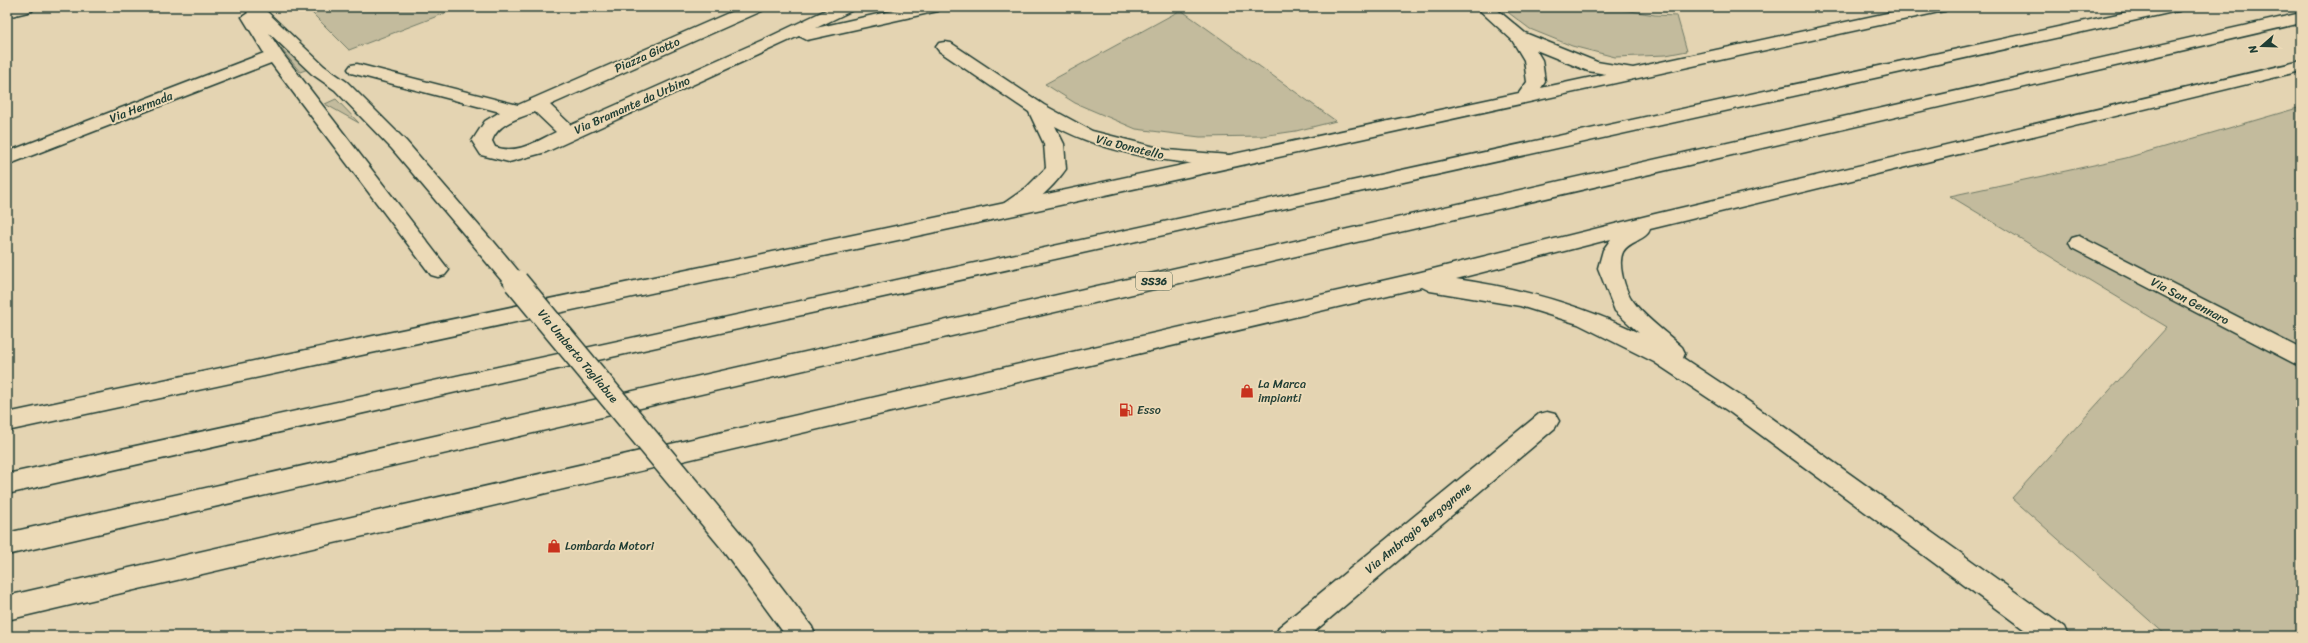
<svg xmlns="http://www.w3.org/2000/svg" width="2308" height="643" viewBox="0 0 2308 643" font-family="Sriracha,sans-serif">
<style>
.green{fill:#c3bb9d;stroke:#717c68}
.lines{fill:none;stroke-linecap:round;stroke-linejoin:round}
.minor-casing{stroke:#1f3d34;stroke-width:3}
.highway-casing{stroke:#1f3d34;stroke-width:3}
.minor{fill:#ecdab7;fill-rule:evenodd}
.highway{fill:#ecdab7;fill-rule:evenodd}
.minor-bridge-far1-casing{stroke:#1f3d34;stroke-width:22;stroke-linecap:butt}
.minor-bridge-casing{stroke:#1f3d34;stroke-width:27;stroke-linecap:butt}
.minor-bridge-far1{stroke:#ecdab7;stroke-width:19}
.minor-bridge{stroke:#ecdab7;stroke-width:24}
.labels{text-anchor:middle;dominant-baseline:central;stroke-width:4;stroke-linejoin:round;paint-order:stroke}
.shield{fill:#ecdab7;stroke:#5c6c5b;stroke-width:1}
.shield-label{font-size:11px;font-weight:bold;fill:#1f3d34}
.street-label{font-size:12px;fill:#1f3d34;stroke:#ecdab7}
.poi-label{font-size:12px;fill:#1f3d34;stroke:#ecdab7;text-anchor:start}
</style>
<rect width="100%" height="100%" fill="#e4d4b2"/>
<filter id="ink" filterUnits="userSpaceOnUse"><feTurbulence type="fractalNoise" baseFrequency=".025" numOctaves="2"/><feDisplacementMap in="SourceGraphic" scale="8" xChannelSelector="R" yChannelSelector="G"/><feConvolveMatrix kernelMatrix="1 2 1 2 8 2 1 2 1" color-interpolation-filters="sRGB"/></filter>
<g filter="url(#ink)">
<path class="green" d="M 306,7 L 461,7 L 349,50 Z
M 1501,7 L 1606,7 L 1655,15 L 1677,16 L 1687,51 L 1666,55 L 1615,57 L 1572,46 L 1530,29 Z
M 1181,10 L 1336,121 L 1296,131 L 1262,136 L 1200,137 L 1136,129 L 1075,103 L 1045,84 Z
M 269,34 L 308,69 L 300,72 Z
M 336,99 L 359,123 L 325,104 Z
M 2301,107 L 2301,636 L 2167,636 L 2012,498 L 2167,327 L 1950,196 L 2126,158 Z"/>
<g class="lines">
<g class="minor-casing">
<path id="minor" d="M 7,7 L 34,7 L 32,11 L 7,17 Z
M 244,7 L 262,7 L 324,66 L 347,82 L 406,141 L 493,242 L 496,247 L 493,252 L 486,254 L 479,252 L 392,149 L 335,90 L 312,74 L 269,33 L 282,53 L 445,265 L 449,270 L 445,275 L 438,277 L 431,275 L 271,63 L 7,165 L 7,152 L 264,53 L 242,17 L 248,13 Z
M 742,7 L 764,7 L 762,11 L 550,105 L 571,125 L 767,38 L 832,7 L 853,7 L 851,11 L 816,28 L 909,7 L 940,7 L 938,11 L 807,40 L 799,36 L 546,152 L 509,162 L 481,155 L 472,141 L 485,121 L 500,112 L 351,73 L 348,69 L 351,65 L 357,64 L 518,105 ZM 535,112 L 556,132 C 537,141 517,155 495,147 L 492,141 C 498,123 519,118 535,112 Z
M 945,42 L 951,43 L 1044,105 L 1092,131 L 1167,150 L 1229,155 L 1236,157 L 1239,161 L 1236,165 L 1229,167 C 1170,162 1108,155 1055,126 L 1064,144 L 1066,169 C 1055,185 1023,219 1003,214 L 1000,209 L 1003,204 L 1026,188 L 1046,168 L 1044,144 L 1029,112 L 939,51 L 936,47 L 939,43 Z
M 2079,236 L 2301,349 L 2301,367 L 2072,248 L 2069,243 L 2072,238 Z
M 1547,412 L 1555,414 L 1559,421 L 1555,428 L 1309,636 L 1275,636 L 1279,627 L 1539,414 Z
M 732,531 L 741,534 L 812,627 L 816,636 L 786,636 L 723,550 L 719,542 L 723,534 Z"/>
</g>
<g class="highway-casing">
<path id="highway" d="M 1476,7 L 1494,7 L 1525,33 L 1597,62 L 1633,68 L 1915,7 L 1947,7 L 1945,11 L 1939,12 L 1010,216 L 7,431 L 7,413 L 1010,202 L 1519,93 L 1527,82 L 1524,60 L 1512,40 ZM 1536,50 L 1588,71 L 1606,74 L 1541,88 L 1545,82 L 1542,60 Z
M 2150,7 L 2181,7 L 2179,11 L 2173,12 L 580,364 L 7,494 L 7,474 Z
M 2301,13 L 2301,23 L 7,555 L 7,533 Z
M 2301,61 L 2301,71 L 1650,229 C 1647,240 1629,241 1623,252 C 1617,264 1625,291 1633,301 C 1643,316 1668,334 1682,347 L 1685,353 L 1683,358 L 1748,401 L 2064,627 L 2068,636 L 2033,636 L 1731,413 L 1654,362 L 1578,324 L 1520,306 L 1430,291 L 1422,287 L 7,620 L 7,596 L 1417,273 L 1655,214 ZM 1611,239 L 1603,250 L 1598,268 L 1615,311 L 1639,333 C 1581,305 1520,288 1456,279 Z"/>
</g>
<use href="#minor" class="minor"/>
<use href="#highway" class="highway"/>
<g class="minor-bridge-far1-casing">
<path id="minor-bridge-far1" d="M 486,247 L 516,283"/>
</g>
<g class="minor-bridge-casing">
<path id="minor-bridge" d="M 516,282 L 732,542"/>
</g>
<use href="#minor-bridge-far1" class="minor-bridge-far1"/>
<use href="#minor-bridge" class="minor-bridge"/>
</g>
</g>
<defs>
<g id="shop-bare" transform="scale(1.08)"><path d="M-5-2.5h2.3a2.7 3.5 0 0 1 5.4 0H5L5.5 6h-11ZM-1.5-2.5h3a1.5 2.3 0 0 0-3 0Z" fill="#c8321e" stroke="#ecdab7" stroke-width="2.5" paint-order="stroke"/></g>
<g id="fuel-bare" transform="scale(1.08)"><path d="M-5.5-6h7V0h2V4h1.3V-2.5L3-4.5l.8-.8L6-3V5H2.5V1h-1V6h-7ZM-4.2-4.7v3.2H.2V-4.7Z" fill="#c8321e" stroke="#ecdab7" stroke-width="2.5" paint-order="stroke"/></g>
</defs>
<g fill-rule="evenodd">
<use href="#shop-bare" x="1247" y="391"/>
<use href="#fuel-bare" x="1126" y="410"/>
<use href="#shop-bare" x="554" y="546"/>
</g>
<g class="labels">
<rect class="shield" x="1136" y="272" width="36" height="18" rx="3"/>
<g class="shield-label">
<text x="1154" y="281">SS36</text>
</g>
<g class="street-label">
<text transform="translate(647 55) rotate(-24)">Piazza Giotto</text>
<text transform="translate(632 105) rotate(-24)">Via Bramante da Urbino</text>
<text transform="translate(141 107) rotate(-21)">Via Hermada</text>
<text transform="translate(1130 147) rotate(14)">Via Donatello</text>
<text transform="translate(2190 301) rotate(28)">Via San Gennaro</text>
<text transform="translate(578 356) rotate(50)">Via Umberto Tagliabue</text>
<text transform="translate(1418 528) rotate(-40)">Via Ambrogio Bergognone</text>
</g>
<g class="poi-label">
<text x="1258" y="384">La Marca<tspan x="1258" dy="14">impianti</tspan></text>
<text x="1137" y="410">Esso</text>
<text x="565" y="546">Lombarda Motori</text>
</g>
</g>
<rect width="2308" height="643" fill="none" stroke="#ecdab7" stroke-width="24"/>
<rect x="12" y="12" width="2284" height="619" fill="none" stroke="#1f3d34" stroke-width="1.5" filter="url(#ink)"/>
<g transform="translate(2262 46) rotate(250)" stroke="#ecdab7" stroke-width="3" paint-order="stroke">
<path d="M0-3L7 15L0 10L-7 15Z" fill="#1f3d34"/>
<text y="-6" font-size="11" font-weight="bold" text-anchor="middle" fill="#1f3d34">N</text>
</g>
</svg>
